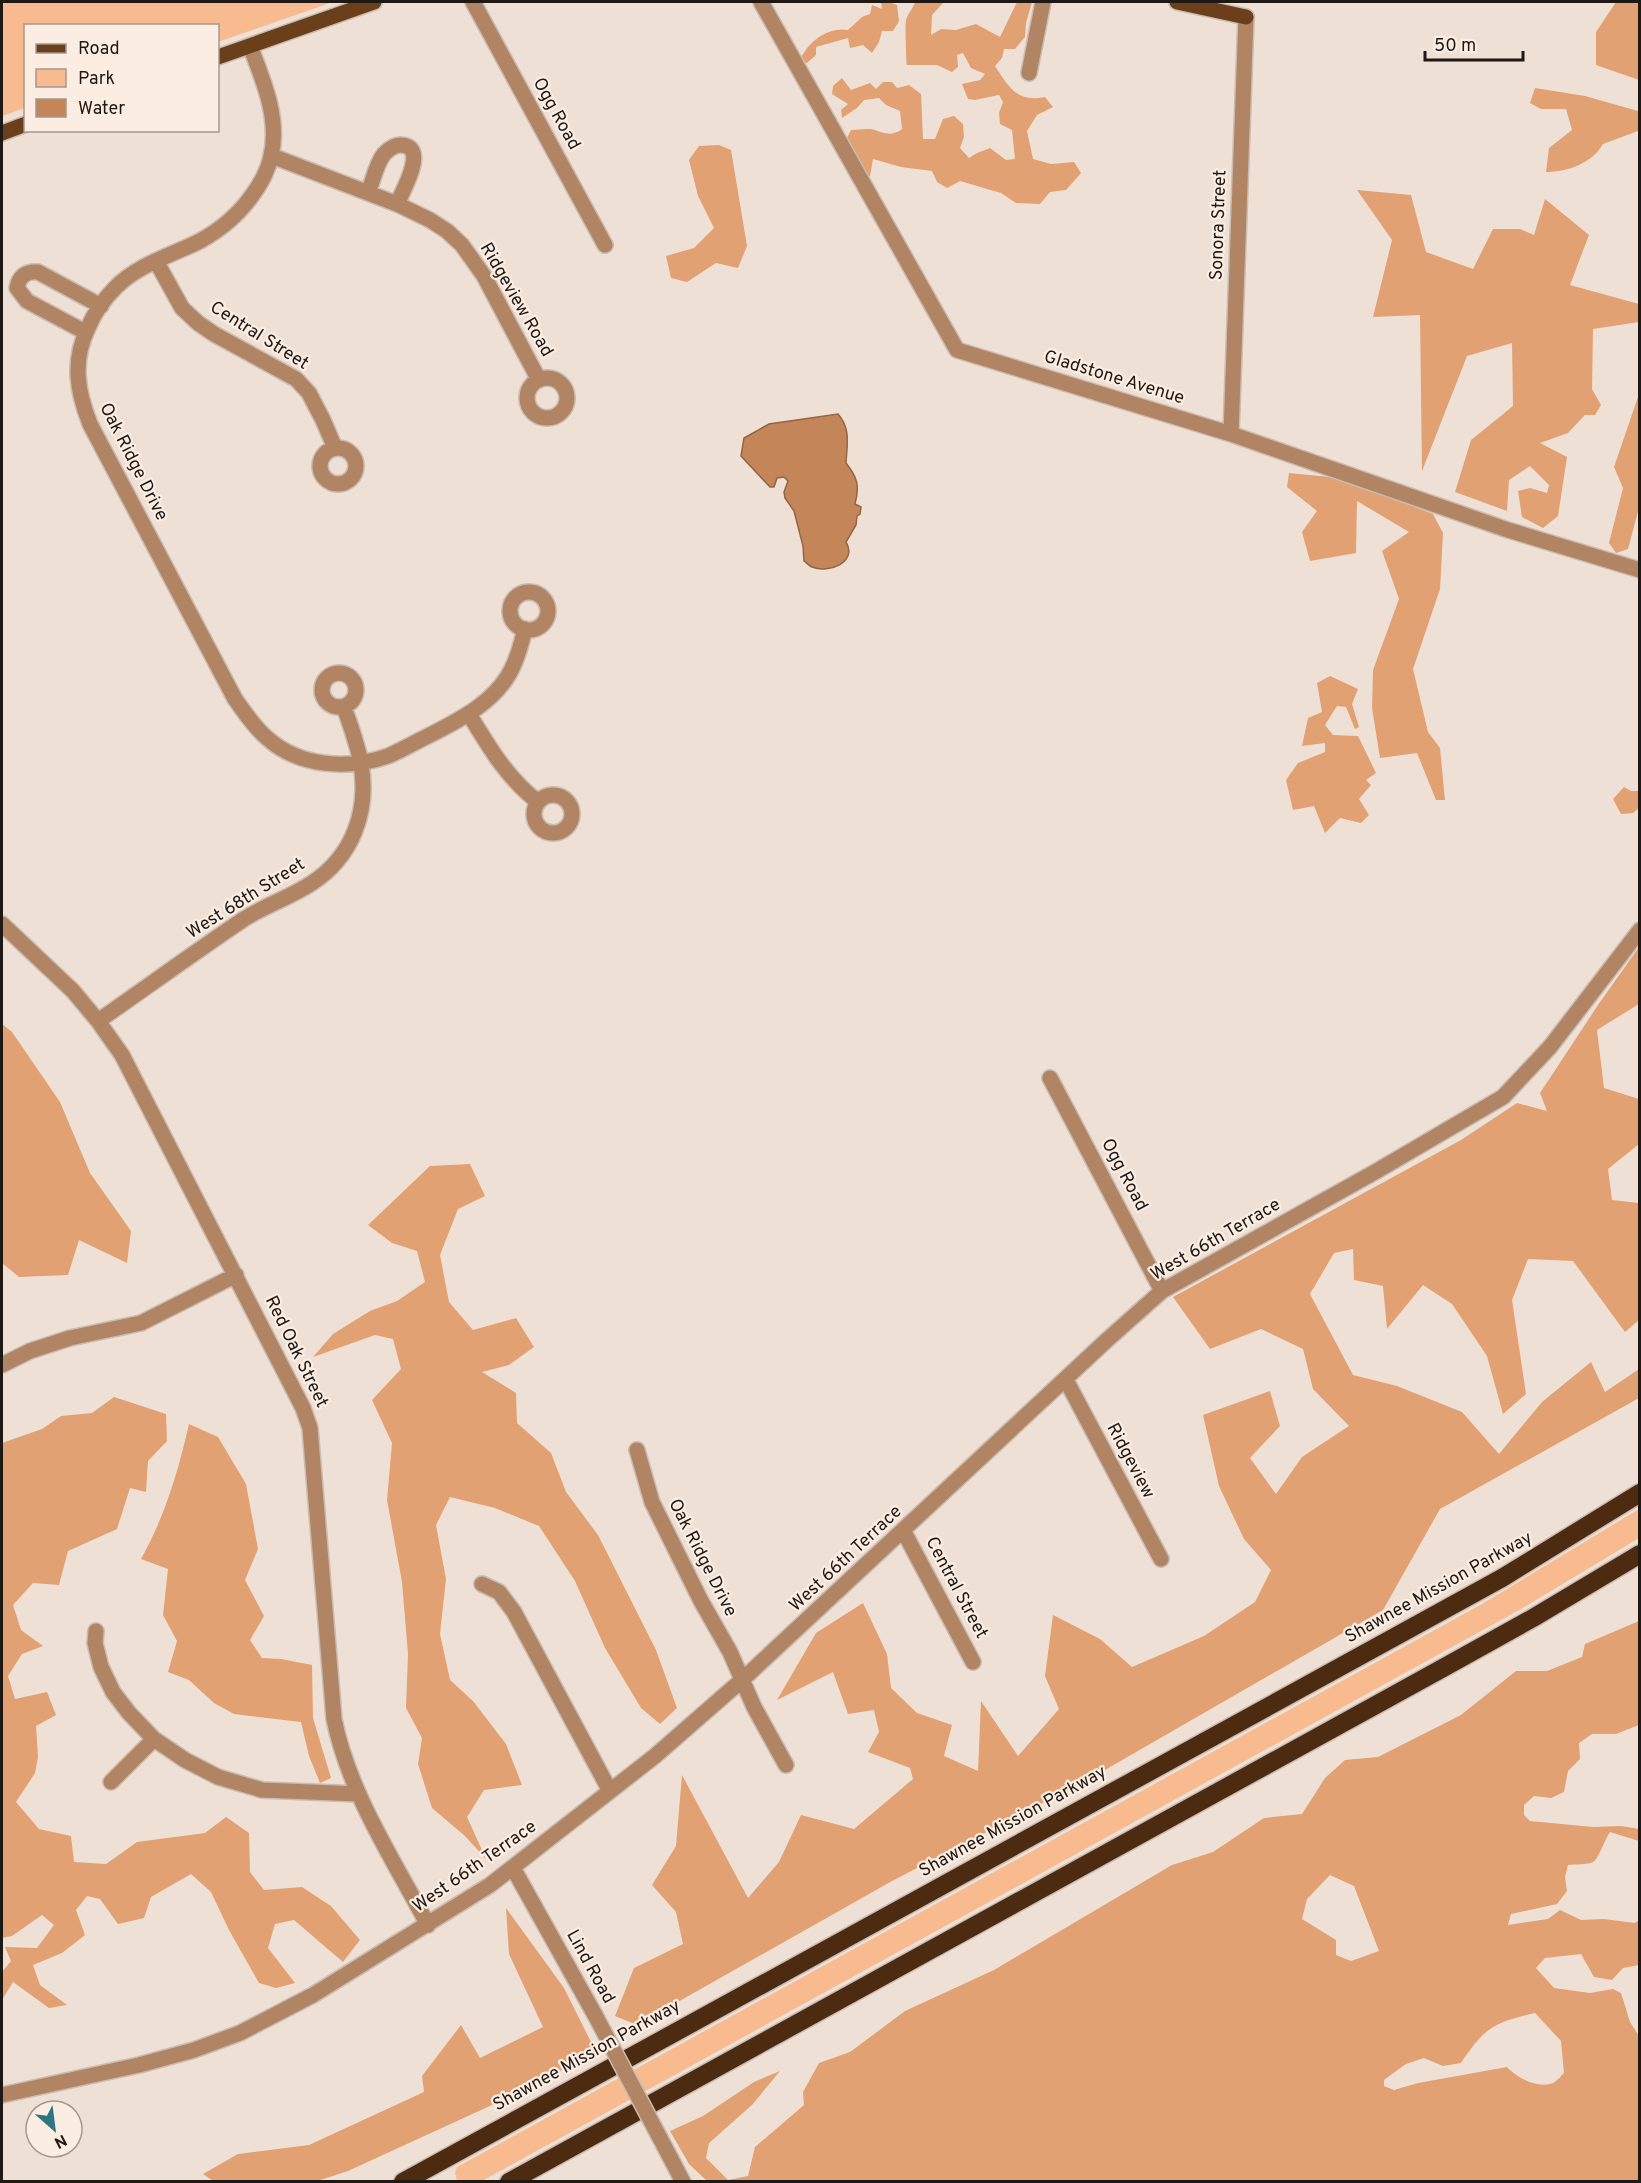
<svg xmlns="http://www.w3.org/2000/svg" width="1641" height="2183" viewBox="0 0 1641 2183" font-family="Overpass,sans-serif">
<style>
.green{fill:#f8bb8f}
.forest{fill:#e1a173;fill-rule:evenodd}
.water{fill:#c48658;stroke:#926544;stroke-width:1.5}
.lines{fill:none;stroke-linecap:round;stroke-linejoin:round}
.minor-casing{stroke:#c9bcb2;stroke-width:18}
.major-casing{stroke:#c9bcb2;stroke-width:18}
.highway-casing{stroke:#c9bcb2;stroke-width:21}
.minor{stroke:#b18464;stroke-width:15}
.major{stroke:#6c3f1b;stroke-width:15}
.highway{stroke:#4d2b10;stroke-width:18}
.minor-bridge-casing{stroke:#c9bcb2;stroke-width:18;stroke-linecap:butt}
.minor-bridge{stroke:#b18464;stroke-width:15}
.labels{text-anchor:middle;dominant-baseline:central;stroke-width:4.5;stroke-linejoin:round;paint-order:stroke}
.street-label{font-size:18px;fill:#1e1915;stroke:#fcede2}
</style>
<rect width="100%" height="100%" fill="#efe0d5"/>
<path class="green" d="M 2,2 L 333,2 L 218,42 L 218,26 L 26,26 L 25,108 L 2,116 Z
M 1639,1509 L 1639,1538 L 1521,1609 L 482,2181 L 457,2181 L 455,2173 L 457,2167 L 1482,1604 Z"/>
<path class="forest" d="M 881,2 L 889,2 L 897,5 L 899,21 L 893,31 L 882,31 L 879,42 L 872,53 L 863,45 L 850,48 L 848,38 L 816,47 L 816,55 L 807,63 L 800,61 C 806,43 828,26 848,30 L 862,17 L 870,14 L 872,5 L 882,9 Z
M 915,2 L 944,2 L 932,15 L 931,35 L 941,29 L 956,30 L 976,24 L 1000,37 L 1017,2 L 1032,2 L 1026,23 L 1025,37 L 1015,49 L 1004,49 L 1002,58 L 995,66 C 1009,87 1017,103 1045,97 L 1053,107 L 1037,115 L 1027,131 L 1033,159 L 1051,164 L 1074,162 L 1081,173 L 1066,190 L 1050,192 L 1040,204 L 1016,203 L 1001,193 L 960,181 L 947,188 L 937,182 L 932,171 L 901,167 L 873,159 L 870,176 L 863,177 L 854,152 L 845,142 L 851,130 C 858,130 868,128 875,130 C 885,134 893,136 902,129 L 900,111 L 886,105 L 879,98 L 864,100 L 857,108 L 842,118 L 841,110 L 848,104 L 832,94 L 833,86 L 842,78 L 851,90 L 870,83 L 876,89 L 883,82 L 892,82 L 897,88 L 909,85 L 921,94 L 923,139 L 935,139 L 943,119 L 954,116 L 963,124 L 964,137 L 960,148 L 969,158 L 977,153 L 990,148 L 1006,160 L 1015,159 L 1012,130 L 1000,124 L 999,113 L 1003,102 L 999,95 L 975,100 L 968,99 L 962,84 L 980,80 L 985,74 L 971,68 L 963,53 L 957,55 L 958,67 L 952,72 L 937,65 L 907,65 C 906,62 905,23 906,20 C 908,13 913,9 915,2 Z
M 1616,2 L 1639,2 L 1639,80 L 1596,65 L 1596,32 Z
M 1535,88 L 1585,96 L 1638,111 L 1638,131 L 1603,144 C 1592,163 1568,172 1546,172 L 1549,148 L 1572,130 L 1566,109 L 1541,109 L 1530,103 Z
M 719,145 L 731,150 L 747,246 L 738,268 L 716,263 L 687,282 L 671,278 L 666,256 L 694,248 L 714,228 L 698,196 L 689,160 L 699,146 Z
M 1357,190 L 1411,195 L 1426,252 L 1473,269 L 1493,229 L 1520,229 L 1534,235 L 1545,199 L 1589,235 L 1570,285 L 1639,304 L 1639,322 L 1593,329 L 1592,389 L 1601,405 L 1595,415 L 1585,415 L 1568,433 L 1540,443 L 1567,457 L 1558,516 L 1543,528 L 1522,517 L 1518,491 L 1530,488 L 1547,493 L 1549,485 L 1530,466 L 1509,480 L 1507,511 L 1455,492 L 1471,440 L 1513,406 L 1512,343 L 1467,356 L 1422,471 L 1420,315 L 1373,317 L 1392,240 Z
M 1639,394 L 1639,508 L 1628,549 L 1616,553 L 1609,543 L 1623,488 L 1614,467 Z
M 1289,473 L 1340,478 L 1433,514 L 1443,533 L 1440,589 L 1413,669 L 1428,732 L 1440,748 L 1445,800 L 1436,800 L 1417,753 L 1380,758 L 1372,708 L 1373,670 L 1399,599 L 1382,551 L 1409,532 L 1357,501 L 1356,553 L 1310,561 L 1302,532 L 1317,511 L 1287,487 Z
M 1330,676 L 1358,689 L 1352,704 L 1359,727 L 1355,729 L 1346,707 L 1337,706 L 1325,725 L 1333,735 L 1358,736 L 1376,773 L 1366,780 L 1371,785 L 1359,799 L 1369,815 L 1361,823 L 1340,818 L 1325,833 L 1314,806 L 1293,810 L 1286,780 L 1298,763 L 1325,752 L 1325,743 L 1302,746 L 1308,718 L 1322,712 L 1317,683 Z
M 1624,787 L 1631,791 L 1639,791 L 1639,808 L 1633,813 L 1621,814 L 1613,799 Z
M 1639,947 L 1639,1004 L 1597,1030 L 1604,1088 L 1639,1099 L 1639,1144 L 1608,1169 L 1612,1200 L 1639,1203 L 1639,1320 L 1625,1332 L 1573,1261 L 1528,1259 L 1512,1300 L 1526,1394 L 1503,1414 L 1487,1356 L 1452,1304 L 1423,1285 L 1387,1329 L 1383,1286 L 1354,1280 L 1353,1249 L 1334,1253 L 1310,1294 L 1353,1375 L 1397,1386 L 1462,1412 L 1499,1454 L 1542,1402 L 1591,1362 L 1605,1392 L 1639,1369 L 1639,1398 L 1440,1509 L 1383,1610 L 1091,1778 L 892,1881 L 637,2025 L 615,2016 L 634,1968 L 683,1944 L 676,1912 L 652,1885 L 676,1846 L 682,1775 L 748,1898 L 779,1862 L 801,1815 L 854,1829 L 913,1779 L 910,1768 L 868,1752 L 879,1732 L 874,1710 L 848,1714 L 833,1672 L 777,1700 L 816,1633 L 863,1603 L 887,1654 L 891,1688 L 917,1713 L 952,1725 L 944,1756 L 978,1771 L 981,1701 L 1018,1756 L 1059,1709 L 1045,1676 L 1053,1615 L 1100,1639 L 1132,1667 L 1204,1636 L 1255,1602 L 1271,1570 L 1244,1539 L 1219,1486 L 1203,1415 L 1270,1391 L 1280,1426 L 1250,1458 L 1276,1494 L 1302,1457 L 1349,1426 L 1313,1389 L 1303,1349 L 1261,1329 L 1210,1349 L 1173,1297 L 1461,1140 L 1517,1103 L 1547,1111 L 1540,1093 L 1598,1005 Z
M 2,1024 L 12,1032 L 60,1102 L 90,1173 L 131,1231 L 127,1263 L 79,1240 L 68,1275 L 19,1277 L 2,1263 Z
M 470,1164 L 485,1196 L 458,1209 L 440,1255 L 449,1302 L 473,1330 L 516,1318 L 534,1347 L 509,1365 L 482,1372 L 516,1393 L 517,1423 L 551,1453 L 566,1492 L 598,1535 L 656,1650 L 677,1708 L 660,1724 L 641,1708 L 605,1648 L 575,1581 L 539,1526 L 495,1508 L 450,1497 L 436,1525 L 446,1579 L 440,1634 L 450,1680 L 473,1701 L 506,1744 L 522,1785 L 484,1790 L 467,1817 L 486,1859 L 465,1836 L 432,1808 L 418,1764 L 422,1738 L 406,1708 L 408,1654 L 402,1582 L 387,1500 L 392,1443 L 372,1400 L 401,1369 L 393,1339 L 375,1335 L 313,1357 L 333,1334 L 370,1311 L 397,1301 L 425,1282 L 417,1251 L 392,1243 L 368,1225 L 430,1166 Z
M 114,1397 L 166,1414 L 167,1441 L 148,1461 L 146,1492 L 130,1488 L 117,1529 L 68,1551 L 59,1585 L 33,1583 L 13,1605 L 21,1630 L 43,1646 L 22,1654 L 8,1676 L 15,1699 L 47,1692 L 56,1715 L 36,1726 L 38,1757 L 35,1773 L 16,1802 L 39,1829 L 71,1836 L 74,1862 L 106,1864 L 137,1842 L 205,1833 L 226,1817 L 249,1833 L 250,1872 L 264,1890 L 302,1887 L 331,1906 L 360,1940 L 343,1962 L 294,1920 L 275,1924 L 268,1948 L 295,1983 L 276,1988 L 259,1983 L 229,1930 L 211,1892 L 191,1874 L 151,1897 L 144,1918 L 118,1924 L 100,1899 L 87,1896 L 76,1910 L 85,1935 L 62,1953 L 33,1965 L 40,1985 L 67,2005 L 49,2008 L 13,1982 L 2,2000 L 2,1972 L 11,1961 L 5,1947 L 37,1948 L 54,1925 L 42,1915 L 12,1936 L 2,1938 L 2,1443 L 42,1429 L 61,1416 L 92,1413 Z
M 189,1424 L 218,1437 L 246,1484 L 258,1549 L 245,1580 L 264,1616 L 250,1640 L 262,1658 L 281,1659 L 312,1665 L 313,1718 L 331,1778 L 320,1783 L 309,1756 L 301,1722 L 234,1714 L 214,1703 L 189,1680 L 168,1672 L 177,1641 L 163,1615 L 168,1569 L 141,1559 C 165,1516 178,1472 189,1424 Z
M 1639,1621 L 1639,1725 L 1616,1734 L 1592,1734 L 1579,1743 L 1580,1759 L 1568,1771 L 1564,1792 L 1551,1798 L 1534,1796 L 1524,1805 L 1524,1815 L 1530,1821 L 1593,1827 L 1621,1826 L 1639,1829 L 1639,1841 L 1610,1832 C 1605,1839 1598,1860 1593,1862 C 1587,1865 1575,1864 1568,1865 L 1565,1877 L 1567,1891 L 1557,1904 L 1511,1914 L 1508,1925 L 1548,1919 L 1560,1910 L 1581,1920 L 1604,1919 L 1635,1923 L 1639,1920 L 1639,1965 L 1623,1968 L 1612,1980 L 1594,1977 L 1581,1954 L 1545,1958 L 1536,1968 L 1554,1988 L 1590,1993 L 1613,1989 L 1621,1993 L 1630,2022 L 1639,2036 L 1639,2181 L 707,2181 L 689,2164 L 670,2131 L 703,2116 L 754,2082 L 780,2071 L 752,2105 L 709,2143 L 706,2158 L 728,2180 L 748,2176 L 755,2147 L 804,2105 L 803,2092 L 819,2063 L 850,2052 L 905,2011 L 994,1970 L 1172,1865 L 1213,1852 L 1264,1818 L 1302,1814 L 1325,1778 L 1345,1760 L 1378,1757 L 1461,1715 L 1516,1671 L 1547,1671 L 1582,1657 L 1585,1644 ZM 1330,1875 L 1354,1886 L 1379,1951 L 1351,1961 L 1336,1955 L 1336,1940 L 1302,1919 L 1307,1899 ZM 1535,2013 L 1561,2041 L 1564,2073 C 1561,2076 1557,2081 1553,2083 C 1538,2089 1517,2078 1507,2067 L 1418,2083 L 1394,2090 L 1384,2086 L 1384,2080 L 1406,2064 L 1424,2058 L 1443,2066 L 1461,2063 C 1486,2026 1493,2023 1535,2013 Z
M 506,1908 L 564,1988 L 595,2050 L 538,2084 L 348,2171 L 317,2181 L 213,2181 L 203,2174 L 238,2154 L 309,2145 L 424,2092 L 422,2076 L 461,2025 L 480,2058 L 543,2027 L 509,1954 Z"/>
<path class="water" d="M 838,414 C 851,429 847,444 846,463 C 857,477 860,485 855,504 L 861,507 L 860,514 L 857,516 L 856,525 L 846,542 C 858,562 829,574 812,567 C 809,566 807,563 804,561 L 803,546 L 794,511 L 785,498 L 784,492 L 788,481 L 784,477 L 777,478 L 774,487 L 770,487 L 741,456 L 744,438 L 769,424 Z"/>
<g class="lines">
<g class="minor-casing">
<path id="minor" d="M 473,2 L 605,245
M 761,2 L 957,350 L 1231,434 L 1508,530 L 1640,570
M 250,46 C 263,80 280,119 271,156 C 268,171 260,185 251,197 C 238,215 220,230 200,241 C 172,255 139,264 116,287 C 105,298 94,313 88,328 C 72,361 77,391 90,424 L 235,699 C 245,713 254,727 267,738 C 299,767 348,770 388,756 C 400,751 412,744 424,738 C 458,721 499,701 514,664 C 519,653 522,641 525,629
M 1029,73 L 1043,2
M 272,156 L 397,204 L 430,220 L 447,231 L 462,245 L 484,276 L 539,380
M 368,193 C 373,181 376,164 384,154 C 388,150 394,145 400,145 C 430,145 402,192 397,204
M 156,261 L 182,308 L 198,323 L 214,334 L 296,379 L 309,393 L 323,420 L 335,448
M 85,332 L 27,301 L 17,288 C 19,276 26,271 38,272 L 101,306
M527 398a20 20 0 1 1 40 0a20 20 0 1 1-40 0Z
M 1231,434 L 1246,17
M320 466a18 18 0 1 1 36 0a18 18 0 1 1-36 0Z
M510 611a19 19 0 1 1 38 0a19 19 0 1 1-38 0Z
M322 690a17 17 0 1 1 34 0a17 17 0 1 1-34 0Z
M 469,714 C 489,747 507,778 538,802
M534 814a19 19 0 1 1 38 0a19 19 0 1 1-38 0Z
M 2,924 L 73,991 L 98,1021 L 122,1055 L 303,1408 L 310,1428 L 334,1719 C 349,1793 393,1859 428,1925
M 98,1021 C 147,987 195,952 244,919 C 266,905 291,897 312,883 C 353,856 369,811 361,764 C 358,745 350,725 344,707
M 1050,1078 L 1162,1291
M 2,1365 L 30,1351 L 70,1338 L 141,1323 L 236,1275
M 1066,1380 L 1161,1559
M 637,1450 L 652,1502 L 701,1601 L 730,1652 L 754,1707 L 786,1765
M 904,1532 L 973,1662
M 482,1584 L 499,1592 L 514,1612 L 610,1791
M 96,1631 L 95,1643 L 101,1667 L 113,1692 L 129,1713 L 154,1739 L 185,1760 L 218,1777 L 262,1790 L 359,1794
M 111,1782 L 154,1739
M 513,1868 L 595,2015
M 2,2095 L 139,2065 L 194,2050 L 240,2033 L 313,1995 L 490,1885 L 655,1756 L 742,1680 L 1107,1340 L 1162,1291 L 1375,1172 L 1503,1097 L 1550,1047 L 1640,930
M 670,2157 L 683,2182"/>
</g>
<g class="major-casing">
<path id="major" d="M 1177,2 L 1246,17
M 218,57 L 374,2
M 2,133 L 26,124"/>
</g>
<g class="highway-casing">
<path id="highway" d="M 403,2182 L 1502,1578 L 1640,1493
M 509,2182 L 1443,1668 L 1533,1618 L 1640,1554"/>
</g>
<use href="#minor" class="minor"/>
<use href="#major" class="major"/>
<use href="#highway" class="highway"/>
<g class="minor-bridge-casing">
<path id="minor-bridge" d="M 595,2015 L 670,2157"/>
</g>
<use href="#minor-bridge" class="minor-bridge"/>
</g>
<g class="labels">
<g class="street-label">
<text transform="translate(556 114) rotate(61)">Ogg Road</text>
<text transform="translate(1219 225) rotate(-88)">Sonora Street</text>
<text transform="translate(516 300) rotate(60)">Ridgeview Road</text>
<text transform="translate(259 336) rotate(32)">Central Street</text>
<text transform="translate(1114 378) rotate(17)">Gladstone Avenue</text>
<text transform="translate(133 462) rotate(63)">Oak Ridge Drive</text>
<text transform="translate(246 899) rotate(-32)">West 68th Street</text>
<text transform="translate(1124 1175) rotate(62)">Ogg Road</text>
<text transform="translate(1216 1240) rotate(-30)">West 66th Terrace</text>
<text transform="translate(296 1352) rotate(64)">Red Oak Street</text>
<text transform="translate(1130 1461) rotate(62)">Ridgeview</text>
<text transform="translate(702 1558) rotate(63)">Oak Ridge Drive</text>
<text transform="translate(846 1559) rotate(-43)">West 66th Terrace</text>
<text transform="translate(956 1588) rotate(62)">Central Street</text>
<text transform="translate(1439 1588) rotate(-29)">Shawnee Mission Parkway</text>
<text transform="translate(1013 1822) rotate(-29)">Shawnee Mission Parkway</text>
<text transform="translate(475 1867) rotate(-35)">West 66th Terrace</text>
<text transform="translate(590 1967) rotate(61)">Lind Road</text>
<text transform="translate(587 2056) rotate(-29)">Shawnee Mission Parkway</text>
</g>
</g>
<rect width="1641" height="2183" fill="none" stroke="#1e1915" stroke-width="6"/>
<rect x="24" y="24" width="195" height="108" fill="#fcede2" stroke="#a39890" stroke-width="1.5"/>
<rect x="36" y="44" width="30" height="9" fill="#6c3f1b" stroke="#a39890" stroke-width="1.5"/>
<text x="78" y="54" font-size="18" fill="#1e1915">Road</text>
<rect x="36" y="69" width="30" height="18" fill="#f8bb8f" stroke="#a39890" stroke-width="1.5"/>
<text x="78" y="84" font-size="18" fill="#1e1915">Park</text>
<rect x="36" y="99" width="30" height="18" fill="#c48658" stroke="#a39890" stroke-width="1.5"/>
<text x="78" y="114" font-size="18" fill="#1e1915">Water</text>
<g transform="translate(54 2129) rotate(152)"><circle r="28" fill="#fcede2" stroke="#a39890" stroke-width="1.5"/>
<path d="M0-4.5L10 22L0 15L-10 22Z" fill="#2d767f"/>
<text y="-9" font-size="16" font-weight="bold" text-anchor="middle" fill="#1e1915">N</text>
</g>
<path d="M1425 51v9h98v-9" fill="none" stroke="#1e1915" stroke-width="3"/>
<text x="1434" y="51" font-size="18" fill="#1e1915" stroke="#fcede2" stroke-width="4.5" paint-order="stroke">50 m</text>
</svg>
